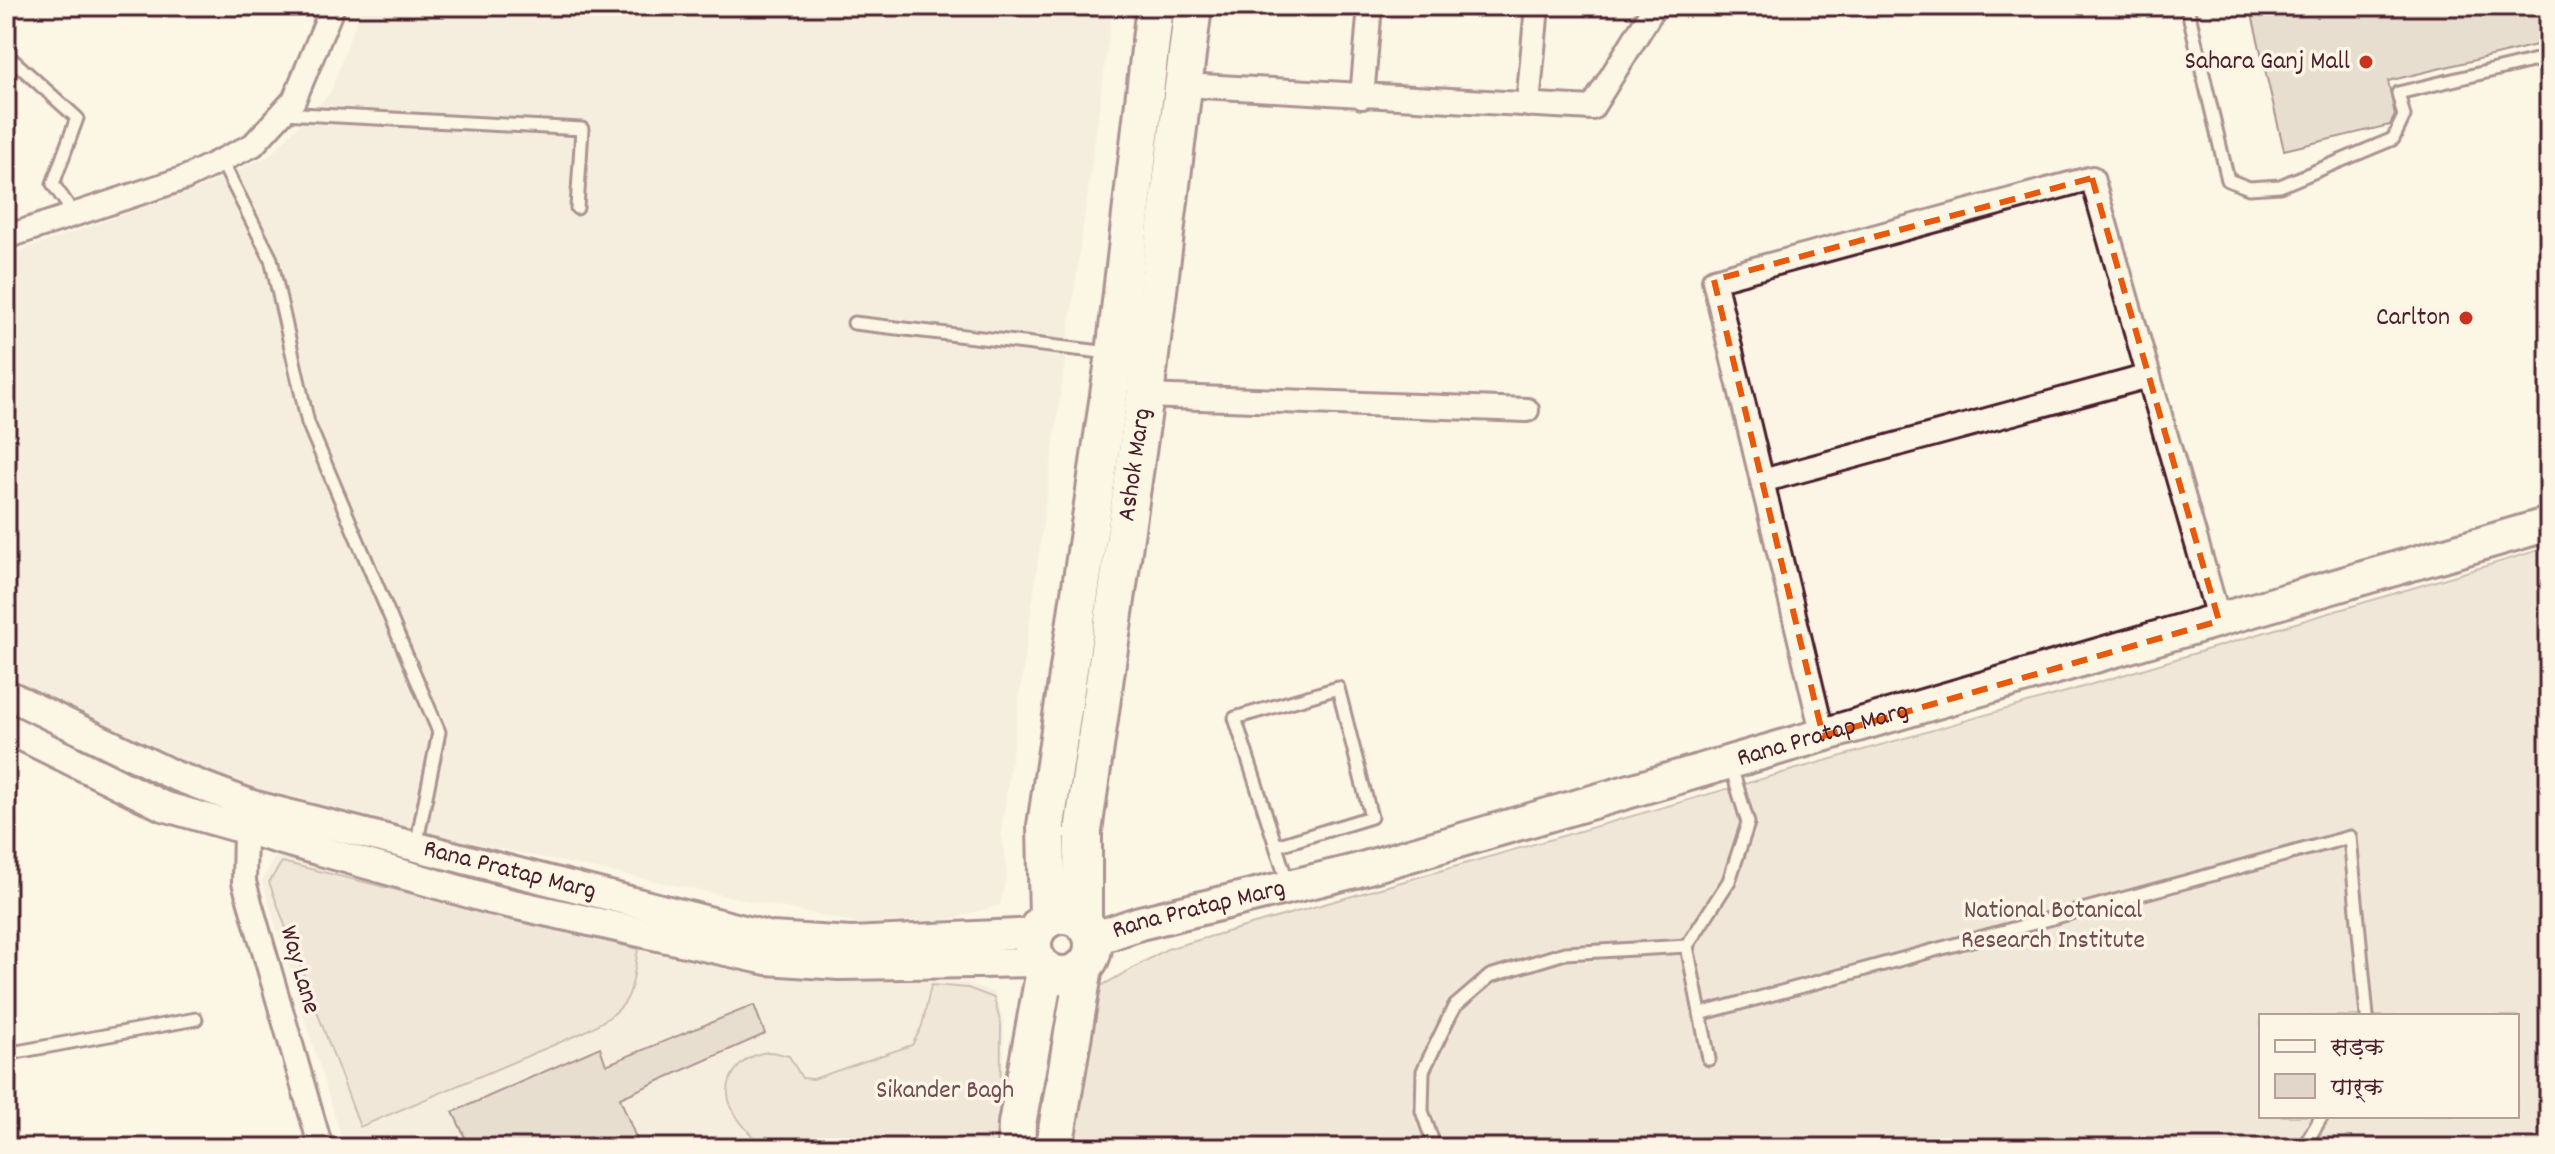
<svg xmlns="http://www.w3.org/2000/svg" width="2555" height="1154" viewBox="0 0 2555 1154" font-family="Dekko,'Playpen Sans Deva',sans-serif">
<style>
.built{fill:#eee5d7}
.green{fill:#e2d5ca;stroke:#967a7a;stroke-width:2;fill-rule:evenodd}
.building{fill:#cfc0b7;stroke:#4a1f2b;stroke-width:2}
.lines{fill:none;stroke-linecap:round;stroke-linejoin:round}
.service-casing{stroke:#4a1f2b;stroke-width:17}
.minor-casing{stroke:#4a1f2b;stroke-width:28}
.tertiary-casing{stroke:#4a1f2b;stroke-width:34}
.secondary-casing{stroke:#4a1f2b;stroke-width:38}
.primary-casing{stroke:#4a1f2b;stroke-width:42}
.service{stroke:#fcf5e5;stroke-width:11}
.minor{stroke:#fcf5e5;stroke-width:22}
.tertiary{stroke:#fcf5e5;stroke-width:28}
.secondary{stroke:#fcf5e5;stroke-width:32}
.primary{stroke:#fcf5e5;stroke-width:36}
.marked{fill:none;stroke:#e8590c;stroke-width:6;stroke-dasharray:16 10;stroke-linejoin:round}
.poi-dot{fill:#c8321e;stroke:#fcf5e5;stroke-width:3}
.labels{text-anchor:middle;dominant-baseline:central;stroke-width:7;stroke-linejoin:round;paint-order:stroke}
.poi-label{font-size:26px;fill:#4a1f2b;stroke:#fcf5e5;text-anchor:end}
.street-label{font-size:26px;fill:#4a1f2b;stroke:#fcf5e5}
.park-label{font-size:26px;fill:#704c53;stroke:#fcf5e5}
</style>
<rect width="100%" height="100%" fill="#fcf5e5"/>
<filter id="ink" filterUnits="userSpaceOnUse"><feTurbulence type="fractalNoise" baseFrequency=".0125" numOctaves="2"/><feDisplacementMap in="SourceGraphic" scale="16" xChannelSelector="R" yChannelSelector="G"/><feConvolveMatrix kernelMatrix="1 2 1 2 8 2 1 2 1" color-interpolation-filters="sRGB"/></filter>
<g filter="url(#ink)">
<path class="built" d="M 362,6 L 1113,6 L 1001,834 L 1007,873 L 1000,905 L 950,919 L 862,924 L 438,836 L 238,787 L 29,701 L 6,685 L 6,256 L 206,185 L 269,156 L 330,93 Z
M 276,855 L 762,974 L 968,983 L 995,993 L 1004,1022 L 1002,1148 L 345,1148 L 262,881 Z"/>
<path class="green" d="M 2549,547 L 2549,1148 L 1065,1148 L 1096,989 L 1167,949 L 2066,692 ZM 2261,1016 L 2517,1016 L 2517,1116 L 2261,1116 Z
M 282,862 L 638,949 C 630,1001 632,1006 584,1032 L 360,1127 L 269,882 Z
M 931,985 L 968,988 L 994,998 L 1001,1025 L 1000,1148 L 763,1148 C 751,1134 729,1114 728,1094 C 727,1071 748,1053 770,1052 C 776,1052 783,1055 789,1056 L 802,1078 L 813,1079 L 912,1045 L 922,1026 Z"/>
<path class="building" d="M 2250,6 L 2549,6 L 2549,42 L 2388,81 L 2395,115 L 2390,125 L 2284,150 Z
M 754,1005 L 765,1034 L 620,1098 L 640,1148 L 470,1148 L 453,1112 L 600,1047 L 606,1065 Z"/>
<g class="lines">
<g class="service-casing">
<path id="service" d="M 2187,6 L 2228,180 L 2249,188 L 2280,186 L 2393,139 L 2404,116 L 2398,93 L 2549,57
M 6,54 L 77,118 L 53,184 L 74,214
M 282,113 L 582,129 L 577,208
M 221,160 L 271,259 L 308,423 L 439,732 L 416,846
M 854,323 L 1110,353
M 1276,846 L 1371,817 L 1338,688 L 1235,718 L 1288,884
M 1700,1014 L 2350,837 L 2367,1016
M 6,1054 L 196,1019
M 1709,1059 L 1687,946 L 1729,881 L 1748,823 L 1730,763
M 1435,1148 L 1422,1111 L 1423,1071 L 1454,1007 L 1490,976 L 1565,953 L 1687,946
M 2303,1148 L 2322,1116"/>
</g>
<g class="minor-casing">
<path id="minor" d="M 1184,85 L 1592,108 L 1655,6
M 1362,97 L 1370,6
M 1528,105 L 1537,6
M 6,237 L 185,178 L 253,145 L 294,100 L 333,6
M 1145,396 L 1527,410
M 1762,481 L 2149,376
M 1823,736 L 1714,280 L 2092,178 L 2219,621
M 250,814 L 245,830 L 244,882 L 321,1148"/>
</g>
<g class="tertiary-casing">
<g id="tertiary">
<path id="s1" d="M 6,694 L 173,775 L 252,805 L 771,937 L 851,942 L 1036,933"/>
<path d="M 6,728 L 163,806 L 490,899 L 767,960 L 839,965 L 1038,962"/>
</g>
</g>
<g class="secondary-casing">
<g id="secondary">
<path id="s2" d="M 1093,939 L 1140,923 L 1355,871 L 2549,524"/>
</g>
</g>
<g class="primary-casing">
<g id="primary">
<circle cx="1063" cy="945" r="30"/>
<path d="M 1048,919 L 1046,826 L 1115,354 L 1155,6"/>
<path id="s3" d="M 1083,923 L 1083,831 L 1145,396 L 1193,6"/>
<path d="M 1016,1148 L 1017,1124 L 1045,970"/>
<path d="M 1054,1148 L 1084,967"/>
</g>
</g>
<use href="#service" class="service"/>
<use href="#minor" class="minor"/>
<use href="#tertiary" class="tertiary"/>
<use href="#secondary" class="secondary"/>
<use href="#primary" class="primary"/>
</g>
</g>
<path d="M0 0H2555V1154H0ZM 2092,178 L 2219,621 L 1823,736 L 1714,280 Z" fill="#fcf5e5" fill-opacity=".55" fill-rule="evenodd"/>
<path class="marked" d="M 2092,178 L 2219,621 L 1823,736 L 1714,280 Z"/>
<g class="poi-dot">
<circle cx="2366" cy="62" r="8"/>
<circle cx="2466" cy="318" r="8"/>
</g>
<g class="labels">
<g class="poi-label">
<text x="2350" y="62">Sahara Ganj Mall</text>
<text x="2450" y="318">Carlton</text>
</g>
<g class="street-label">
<text stroke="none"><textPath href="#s3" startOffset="462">Ashok Marg</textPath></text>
<text stroke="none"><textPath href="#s2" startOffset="758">Rana Pratap Marg</textPath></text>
<text stroke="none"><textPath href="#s1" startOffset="536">Rana Pratap Marg</textPath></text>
<text stroke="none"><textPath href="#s2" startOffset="110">Rana Pratap Marg</textPath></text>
<text transform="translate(299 970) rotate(74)">Way Lane</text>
</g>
<g class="park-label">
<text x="2053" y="911">National Botanical<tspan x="2053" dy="30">Research Institute</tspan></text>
<text x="945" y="1091">Sikander Bagh</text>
</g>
</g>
<rect width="2555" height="1154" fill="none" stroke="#fcf5e5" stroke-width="32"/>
<rect x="16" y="16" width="2523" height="1122" fill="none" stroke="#4a1f2b" stroke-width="3" filter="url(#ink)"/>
<rect x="2259" y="1014" width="260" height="104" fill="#fcf5e5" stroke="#b59f9b" stroke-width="2"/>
<rect x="2275" y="1040" width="40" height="12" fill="#fcf5e5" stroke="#b59f9b" stroke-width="2"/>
<text x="2331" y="1054" font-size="24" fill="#4a1f2b">सड़क</text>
<rect x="2275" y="1074" width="40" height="24" fill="#e2d5ca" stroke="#b59f9b" stroke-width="2"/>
<text x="2331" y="1094" font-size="24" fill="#4a1f2b">पार्क</text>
</svg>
